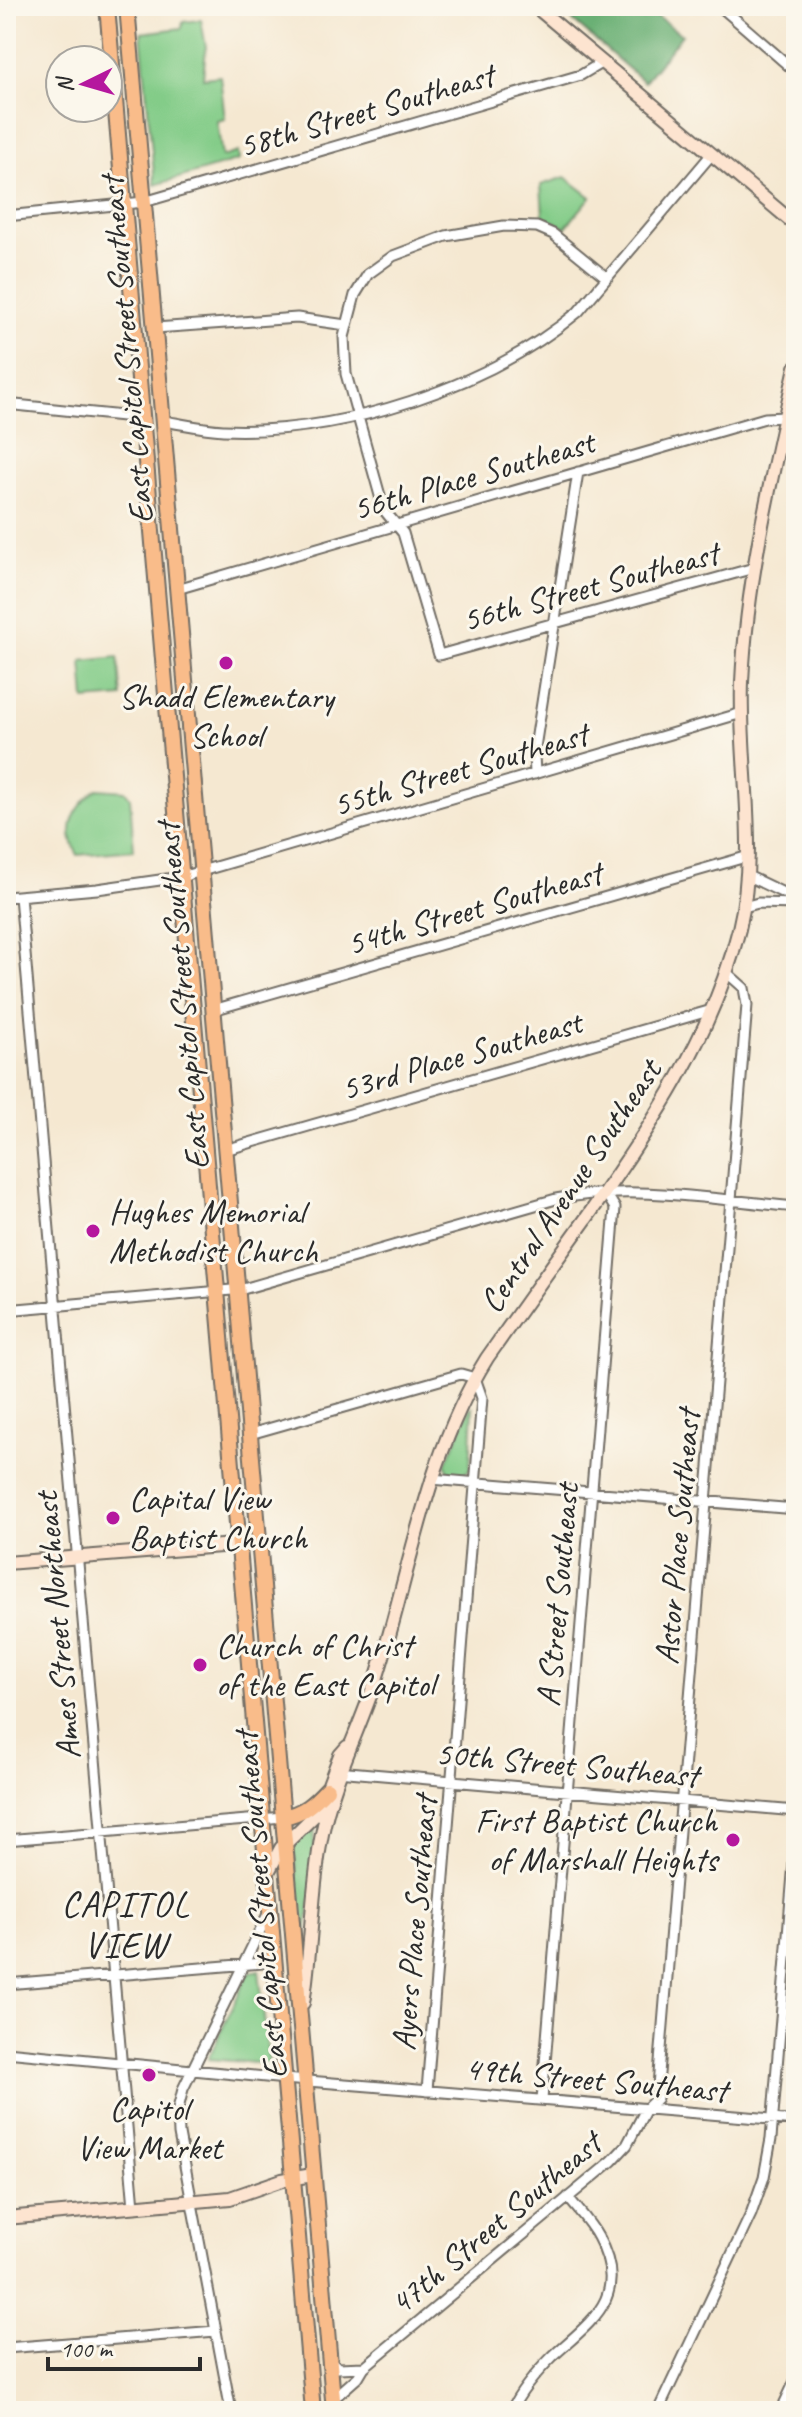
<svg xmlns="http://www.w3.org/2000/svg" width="802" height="2417" viewBox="0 0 802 2417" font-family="Caveat,sans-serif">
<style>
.green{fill:#83cc88;stroke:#577c5a;stroke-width:2}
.forest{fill:#6ab074;stroke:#4a6e50;stroke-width:2}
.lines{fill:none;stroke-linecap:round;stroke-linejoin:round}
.street-casing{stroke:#726d65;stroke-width:13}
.secondary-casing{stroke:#726d65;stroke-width:16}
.primary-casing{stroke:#726d65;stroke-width:18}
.street{stroke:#fff;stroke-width:9}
.secondary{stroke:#fde4d0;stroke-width:12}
.primary{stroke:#f9bc8a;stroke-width:14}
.poi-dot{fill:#b5179e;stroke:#fbf7ec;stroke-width:3}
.labels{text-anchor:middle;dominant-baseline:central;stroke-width:6;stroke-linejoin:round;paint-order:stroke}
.street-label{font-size:34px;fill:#2b2b2b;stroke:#fbf7ec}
.poi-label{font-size:34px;fill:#2b2b2b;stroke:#fbf7ec;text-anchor:start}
.neighbourhood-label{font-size:36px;letter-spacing:2px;fill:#2b2b2b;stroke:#fbf7ec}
</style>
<rect width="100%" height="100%" fill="#fbf7ec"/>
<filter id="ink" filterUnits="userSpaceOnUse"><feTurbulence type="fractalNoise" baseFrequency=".0125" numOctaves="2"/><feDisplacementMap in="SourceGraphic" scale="16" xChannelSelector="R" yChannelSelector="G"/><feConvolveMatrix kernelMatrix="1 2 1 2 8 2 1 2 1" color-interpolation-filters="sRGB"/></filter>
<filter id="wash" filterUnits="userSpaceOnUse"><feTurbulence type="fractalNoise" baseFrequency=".006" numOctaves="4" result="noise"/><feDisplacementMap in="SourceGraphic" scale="32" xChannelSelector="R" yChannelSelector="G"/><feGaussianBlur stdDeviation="1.8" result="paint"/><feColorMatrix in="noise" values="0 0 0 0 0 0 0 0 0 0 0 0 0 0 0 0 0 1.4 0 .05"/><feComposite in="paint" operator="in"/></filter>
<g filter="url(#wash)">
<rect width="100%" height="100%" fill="#f5e8d1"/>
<path class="green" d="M 201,20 L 206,47 L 203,78 L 220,76 L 225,119 L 217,121 L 222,157 L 238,152 L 239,160 L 155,185 L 141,33 L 182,28 L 183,22 Z
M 565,177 L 591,197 L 565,228 L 543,216 L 541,185 Z
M 118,657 L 122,697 L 85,700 L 82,661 Z
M 97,789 L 125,791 L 130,798 L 134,850 L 78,855 C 62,828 75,807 97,789 Z
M 473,1407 L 470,1469 L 464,1474 L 449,1473 L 446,1464 L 470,1408 Z
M 314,1824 C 317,1866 310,1908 303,1949 L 293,1842 Z
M 259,1970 L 269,2064 L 208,2059 L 247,1976 L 251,1972 Z"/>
<path class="forest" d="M 556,6 L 659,6 L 654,14 L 682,35 L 644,82 Z"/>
</g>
<g filter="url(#ink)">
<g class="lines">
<g class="street-casing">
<path id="street" d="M 720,6 L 796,72
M 6,216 L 144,202 L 581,75 L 601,63
M 607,278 L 553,234 L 537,227 L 504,226 L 446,236 L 393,256 L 368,274 L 355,295 L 344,337 L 346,374 L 384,510 L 403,533 L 439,655 L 754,568
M 155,328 L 297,318 L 346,325
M 6,404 L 142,418
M 163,421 C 183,424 203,429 223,430 C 341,435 487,388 578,312 L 711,155
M 177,589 L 765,418 L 785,417
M 535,774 L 534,754 L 578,472
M 748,876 L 796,899
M 20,896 L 134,2207
M 6,897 L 97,889 L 181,877 L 742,713
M 744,907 L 758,903 L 796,904
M 213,1010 L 749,856
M 225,1150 L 712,1010
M 6,1310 L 243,1289 L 556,1199 C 632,1184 718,1200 796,1207
M 250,1434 L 461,1374 L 475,1378 L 482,1398 L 427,2091
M 431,1479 L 796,1509
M 337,1771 L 796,1811
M 6,1840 L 283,1817
M 6,1984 L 274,1962
M 6,2052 L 296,2080 L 796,2121
M 542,2100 L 615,1208 L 605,1192
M 6,2348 L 216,2331
M 331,2361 L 338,2368 L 364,2367
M 333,2399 L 358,2377 L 364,2367 L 612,2161 L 627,2145 L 646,2109 L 657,2098 L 747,1005 L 744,988 L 726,972
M 231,2411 L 179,2134 L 178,2109 L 183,2089 L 268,1914
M 511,2411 C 521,2390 536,2373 552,2357 C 592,2320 631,2297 598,2237 C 590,2222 578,2210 568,2197
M 658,2411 L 751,2214 L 764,2177 L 771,2139 L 796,1838
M 781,2411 L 796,2379"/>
</g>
<g class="secondary-casing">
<path id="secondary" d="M 535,6 L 796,225
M 6,1563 L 259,1543
M 267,1874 L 281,1848 L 319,1811 L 340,1755 L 347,1747
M 303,2003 C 312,1947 311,1889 322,1834 C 333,1778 361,1727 378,1673 C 412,1565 426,1456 487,1358 C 520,1311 554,1263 588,1216 C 651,1127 713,1036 739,929 C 759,846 739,765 742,682 C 747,575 773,471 796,367
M 6,2218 L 230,2198 L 282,2180 L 313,2175"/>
</g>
<g class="primary-casing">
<path id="primary" d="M 107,6 L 313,2411
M 127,6 L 334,2411
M 283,1817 C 303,1813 313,1804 327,1789"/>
</g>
<use href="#street" class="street"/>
<use href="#secondary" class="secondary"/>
<use href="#primary" class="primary"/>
</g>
</g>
<g class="poi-dot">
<circle cx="226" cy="663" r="8"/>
<circle cx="93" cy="1231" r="8"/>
<circle cx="113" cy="1518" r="8"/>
<circle cx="200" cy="1665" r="8"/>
<circle cx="733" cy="1840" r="8"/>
<circle cx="149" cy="2075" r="8"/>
</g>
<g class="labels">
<g class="street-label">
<text transform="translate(366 110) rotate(-16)">58th Street Southeast</text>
<text transform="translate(126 350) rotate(-95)">East Capitol Street Southeast</text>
<text transform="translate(473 475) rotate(-16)">56th Place Southeast</text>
<text transform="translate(590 586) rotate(-15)">56th Street Southeast</text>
<text transform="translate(460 769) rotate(-16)">55th Street Southeast</text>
<text transform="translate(474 908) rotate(-16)">54th Street Southeast</text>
<text transform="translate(182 996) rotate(-95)">East Capitol Street Southeast</text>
<text transform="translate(461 1055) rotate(-16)">53rd Place Southeast</text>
<text transform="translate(570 1186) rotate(-56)">Central Avenue Southeast</text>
<text transform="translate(677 1537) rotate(-85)">Astor Place Southeast</text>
<text transform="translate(557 1595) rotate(-85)">A Street Southeast</text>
<text transform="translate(57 1626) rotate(-95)">Ames Street Northeast</text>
<text transform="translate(567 1764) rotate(5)">50th Street Southeast</text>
<text transform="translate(260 1905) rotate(-95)">East Capitol Street Southeast</text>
<text transform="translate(414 1923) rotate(-85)">Ayers Place Southeast</text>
<text transform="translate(596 2079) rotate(5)">49th Street Southeast</text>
<text transform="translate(495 2223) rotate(-40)">47th Street Southeast</text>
</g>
<g class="poi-label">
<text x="226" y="696" text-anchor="middle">Shadd Elementary<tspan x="226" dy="39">School</tspan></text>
<text x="109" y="1211">Hughes Memorial<tspan x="109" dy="39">Methodist Church</tspan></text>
<text x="129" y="1498">Capital View<tspan x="129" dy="39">Baptist Church</tspan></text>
<text x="216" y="1645">Church of Christ<tspan x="216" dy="39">of the East Capitol</tspan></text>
<text x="717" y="1820" text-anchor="end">First Baptist Church<tspan x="717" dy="39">of Marshall Heights</tspan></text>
<text x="149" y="2108" text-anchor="middle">Capitol<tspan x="149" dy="39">View Market</tspan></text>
</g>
<g class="neighbourhood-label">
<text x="126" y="1904">CAPITOL<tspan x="126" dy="41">VIEW</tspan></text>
</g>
</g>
<rect width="802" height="2417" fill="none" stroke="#fbf7ec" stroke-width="32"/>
<g transform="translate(84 84) rotate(265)"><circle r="38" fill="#fbf7ec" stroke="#a8a59f" stroke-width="2"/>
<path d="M0-6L14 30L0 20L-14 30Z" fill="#b5179e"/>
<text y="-12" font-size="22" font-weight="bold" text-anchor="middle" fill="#2b2b2b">N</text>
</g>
<path d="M48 2357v12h152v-12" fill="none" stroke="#2b2b2b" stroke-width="4"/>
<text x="60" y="2357" font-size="24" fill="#2b2b2b" stroke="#fbf7ec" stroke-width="6" paint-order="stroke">100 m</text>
</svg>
